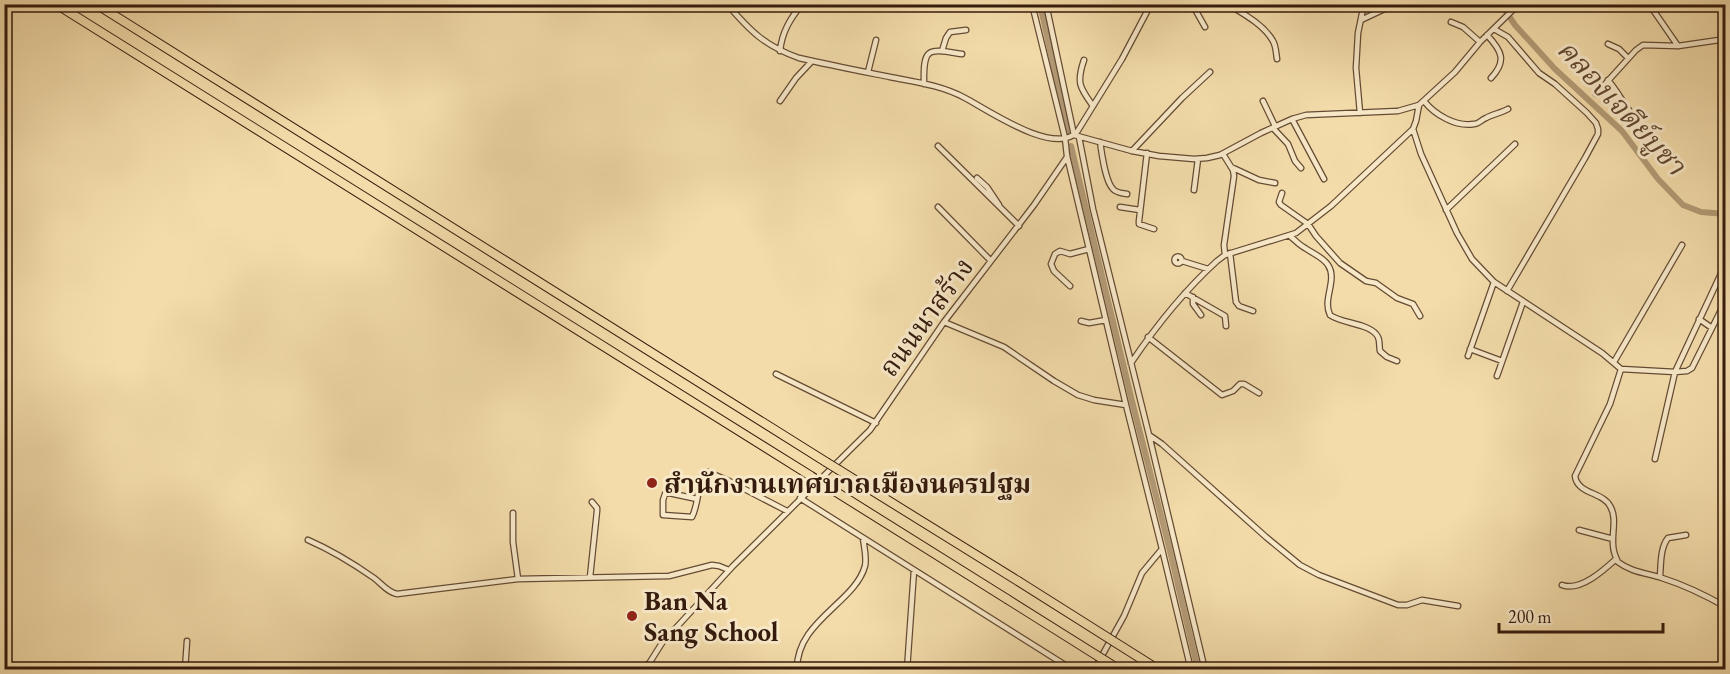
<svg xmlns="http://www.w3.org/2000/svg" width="1730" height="674" viewBox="0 0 1730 674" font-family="'EB Garamond','Noto Serif Thai',serif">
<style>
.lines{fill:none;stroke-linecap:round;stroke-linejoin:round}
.canal{stroke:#b29a75;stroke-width:6}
.minor-casing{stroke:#644b34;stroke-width:7}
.motorway-casing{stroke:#351b0d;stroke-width:10}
.minor{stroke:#f7e8c8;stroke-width:4.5}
.motorway{stroke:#f3dcaa;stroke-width:8}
.motorway-bridge-casing{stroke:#351b0d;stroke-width:10;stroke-linecap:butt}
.motorway-bridge{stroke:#f3dcaa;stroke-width:8}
.poi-dot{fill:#8f2418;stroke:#f7e8c8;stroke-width:2}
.labels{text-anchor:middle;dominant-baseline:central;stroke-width:6;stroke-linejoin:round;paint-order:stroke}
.street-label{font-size:27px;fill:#351b0d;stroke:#f7e8c8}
.poi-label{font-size:27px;font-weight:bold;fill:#351b0d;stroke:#f7e8c8;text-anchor:start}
.water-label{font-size:28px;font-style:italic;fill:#614731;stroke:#f7e8c8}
</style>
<rect width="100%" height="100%" fill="#f3dcaa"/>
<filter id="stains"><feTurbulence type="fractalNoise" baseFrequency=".00333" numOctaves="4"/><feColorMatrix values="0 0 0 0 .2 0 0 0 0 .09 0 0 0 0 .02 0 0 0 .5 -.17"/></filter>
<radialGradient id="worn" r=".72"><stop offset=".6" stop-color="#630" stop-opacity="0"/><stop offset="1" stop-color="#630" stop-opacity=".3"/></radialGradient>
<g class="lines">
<path class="canal" d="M 1040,4 L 1068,132
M 1501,4 L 1515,25 L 1555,69 L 1622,131 L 1658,179 L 1683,205 L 1701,212 L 1726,214
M 1071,146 L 1132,401 L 1169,547 L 1198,670"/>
<g class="minor-casing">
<path id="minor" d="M 727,4 C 750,31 765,46 799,58 C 829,65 860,71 890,77 C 915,82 941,85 965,98 C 988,110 1054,156 1077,132 L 1122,59 L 1151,4
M 1032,4 L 1065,138 L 1067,156 L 1126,405 L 1162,549 L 1191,670
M 1046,4 L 1074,135 L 1132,151 L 1159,156 L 1194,159 L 1207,158 L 1220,155 L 1261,133 L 1292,119 L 1306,115 L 1398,111 L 1419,105 L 1455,72 L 1480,42 L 1519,4
M 1192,4 L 1205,27
M 1217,4 L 1229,4
M 1576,4 L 1576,5
M 1649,4 L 1678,46
M 1229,5 C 1244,14 1264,25 1273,41 C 1276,46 1276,53 1277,59
M 1361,20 L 1393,5
M 1451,22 L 1463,27 L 1480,42
M 1494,29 L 1508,37 L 1539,73 L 1555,84 L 1587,113 L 1596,123 L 1598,129 L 1598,134 L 1585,158 L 1507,291
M 1487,35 C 1502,51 1507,61 1491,78
M 1608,44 L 1619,49 L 1628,58
M 780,51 C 782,32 790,19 802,4
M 942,51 L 946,38 L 950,32 L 966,30
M 1084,60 C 1076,83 1080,88 1093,106
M 868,72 L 876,40
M 1608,80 C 1619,93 1625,107 1637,120
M 924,84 C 923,46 928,49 962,54
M 1596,94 L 1636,50 L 1643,45 L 1678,46 L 1726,39
M 780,101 L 796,78 L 812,61
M 1263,101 L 1275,126
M 1424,101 C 1435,115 1456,127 1474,124 C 1479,124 1481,120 1486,118 C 1493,114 1501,113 1508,109
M 1360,113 L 1356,68 L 1358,33 L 1364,4
M 1292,119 L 1324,179
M 1273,128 L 1288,144 L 1295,161 L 1301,168
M 1413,129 L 1421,154 L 1457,233 L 1472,259 L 1494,282 L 1602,353 L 1621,369 L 1675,372 L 1687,371 L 1692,368 L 1726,300
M 1079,137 L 1093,209 L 1147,427 L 1149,435 L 1162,444 L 1266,537 L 1300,565 L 1319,575 L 1398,605 L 1407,605 L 1422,600 L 1458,606
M 1100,142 C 1102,154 1105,181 1113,189 C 1116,193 1122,193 1127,194
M 938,146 L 1019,226
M 1132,151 L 1182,98 L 1210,72
M 1147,153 L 1139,221 L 1139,224 L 1154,229
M 1223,154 L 1233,170 L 1234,176 L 1224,245 L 1225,255
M 1231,167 L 1259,180 L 1275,183
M 977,178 L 987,187 L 999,205
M 1194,190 L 1198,159
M 1282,193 L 1279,202 L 1281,205 L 1308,224 L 1316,236 L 1340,263 L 1366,281 L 1376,283 L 1397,298 L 1413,304 L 1420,316
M 938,207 L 991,261
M 1120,207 L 1140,210
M 1446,210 L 1515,144
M 1290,236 C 1295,240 1299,245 1305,248 C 1312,253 1323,257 1328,265 C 1338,280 1322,299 1330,315 C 1342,324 1371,323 1378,337 C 1380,341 1379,346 1380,351 L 1387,357 L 1397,361
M 1230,253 L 1236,302 L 1239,306 L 1253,311
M1174.5 260a3.5 3.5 0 1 1 7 0a3.5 3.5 0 1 1-7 0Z
M 1182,261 L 1208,269
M 1070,286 L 1054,271 L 1051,264 L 1055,254 L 1060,251 L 1070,254 L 1089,249
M 1185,293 L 1225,316 L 1226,326
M 1193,297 L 1193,304 L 1201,315
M 1699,319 L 1712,328
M 1081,321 L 1089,323 L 1106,320
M 944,322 L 1004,347 L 1054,381 L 1078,395 L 1094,400 L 1126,405
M 1148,337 L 1222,395 L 1233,391 L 1240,384 L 1244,384 L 1259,393
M 1470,349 L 1502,361
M 1468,356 L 1494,282
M 1614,362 L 1682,245
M 1131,363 C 1156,326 1184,291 1217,261 L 1225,255 L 1296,233 L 1331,206 L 1413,129 L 1416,121 L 1419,105
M 1621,369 L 1610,404 L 1575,476 C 1577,494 1603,492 1610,506 C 1617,517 1612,532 1613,544 C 1613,551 1615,556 1618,562 C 1631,572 1646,573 1662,578 C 1684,585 1705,595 1726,607
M 776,374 L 876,423
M 1497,376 L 1523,302
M 1149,435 L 1205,670
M 1655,459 L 1675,372 L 1726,263
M 800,498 L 1073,670
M 697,499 L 669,493 L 665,494 L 663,500 L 663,515 L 692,517 C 698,505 698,489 702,475 L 708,472 L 729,481 L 787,511
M 513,513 L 513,542 L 518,579
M 1579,530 L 1613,539
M 308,540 C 331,550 354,564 374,578 C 382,584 387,592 397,594 L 518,579 L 669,576 L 712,565 L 719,566 L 729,570
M 590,577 L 597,511 L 597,508 L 592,502
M 1660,577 C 1661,564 1660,548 1668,538 L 1686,535
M 1562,585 C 1580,592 1604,570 1616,559
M 648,664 L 666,670
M 185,670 L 187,641
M 645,670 L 662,643 L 733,566 L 870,430 L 944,322 L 1034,205 L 1067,157
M 797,670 C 796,621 855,603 865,566 C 867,557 864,547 863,538
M 907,670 L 914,570
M 1035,670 L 1039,667
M 1094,670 L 1124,616 L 1142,573 L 1162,549"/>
</g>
<g class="motorway-casing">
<path id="motorway" d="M 56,4 L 811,476
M 96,4 L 826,462
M 839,470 L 1018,581
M 825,485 L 1007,599"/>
</g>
<use href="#minor" class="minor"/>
<use href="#motorway" class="motorway"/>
<g class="motorway-bridge-casing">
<path id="motorway-bridge" d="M 826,462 L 839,470
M 811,476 L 825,485
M 1018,581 L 1159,670
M 1007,599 L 1120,670"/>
</g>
<use href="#motorway-bridge" class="motorway-bridge"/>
</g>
<g class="poi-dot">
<circle cx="652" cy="483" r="6"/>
<circle cx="632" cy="616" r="6"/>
</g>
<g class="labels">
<g class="street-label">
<text transform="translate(926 317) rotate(-54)">ถนนนาสร้าง</text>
</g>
<g class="poi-label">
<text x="664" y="483">สำนักงานเทศบาลเมืองนครปฐม</text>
<text x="644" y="600">Ban Na<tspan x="644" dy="31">Sang School</tspan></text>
</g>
<g class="water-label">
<text transform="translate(1622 107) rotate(47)">คลองเจดีย์บูชา</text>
</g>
</g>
<rect width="1730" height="674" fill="none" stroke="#f3dcaa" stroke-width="24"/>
<rect x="6" y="6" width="1718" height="662" fill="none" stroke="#351b0d" stroke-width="3"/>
<rect x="12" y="12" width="1706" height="650" fill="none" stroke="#351b0d" stroke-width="1.5"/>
<path d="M1499 623v9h164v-9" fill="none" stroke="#351b0d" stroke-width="3"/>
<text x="1508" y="623" font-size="18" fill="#351b0d" stroke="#f7e8c8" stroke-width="4.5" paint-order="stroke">200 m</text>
<rect width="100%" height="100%" filter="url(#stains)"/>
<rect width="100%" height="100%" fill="url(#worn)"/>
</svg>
